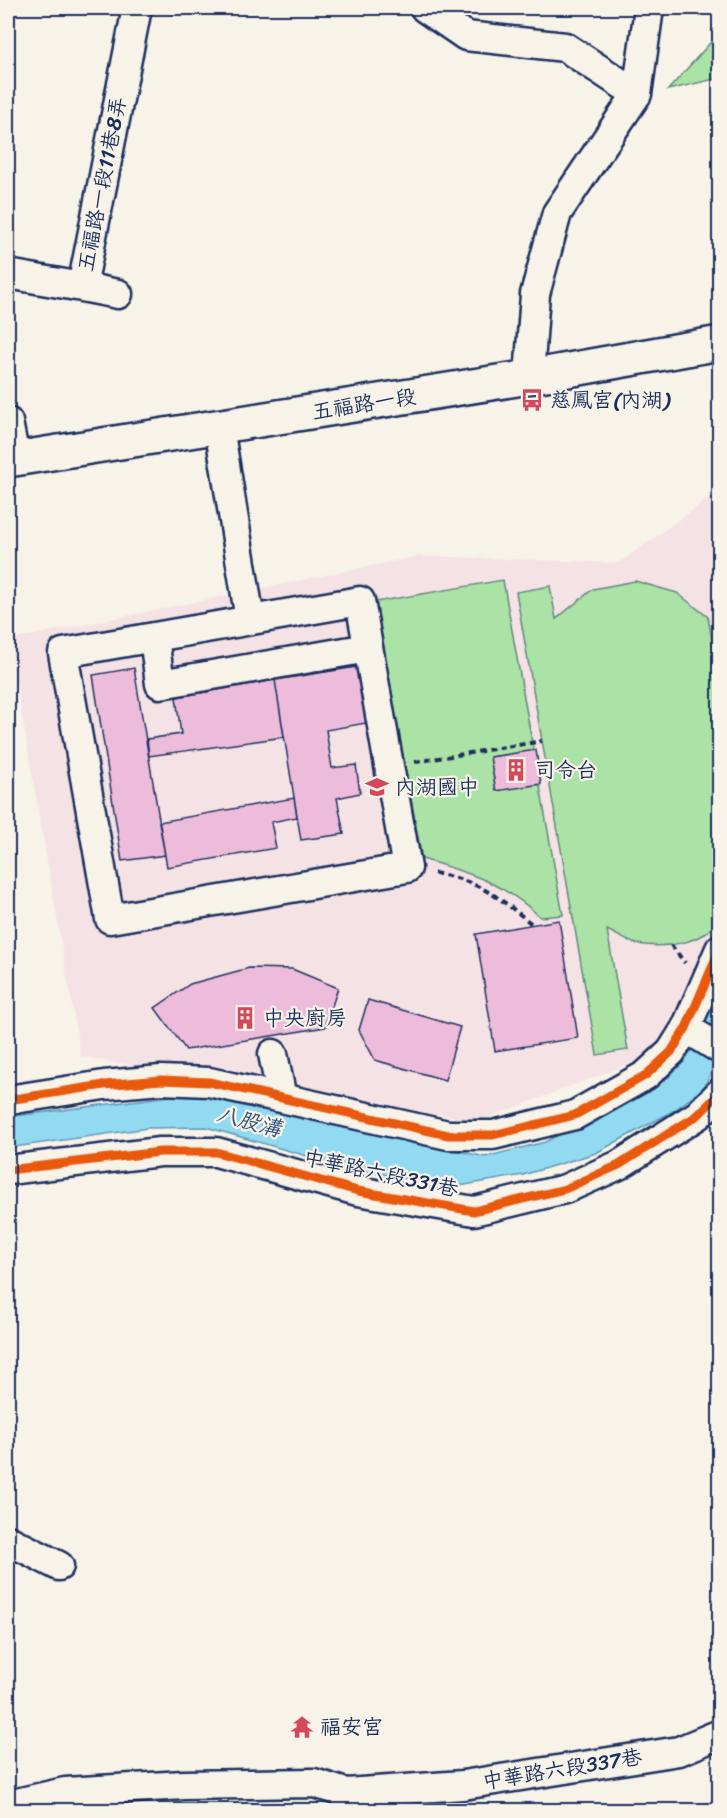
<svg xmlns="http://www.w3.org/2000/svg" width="727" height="1818" viewBox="0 0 727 1818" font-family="Sriracha,'LXGW WenKai TC',sans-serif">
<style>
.built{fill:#f4e2e4}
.green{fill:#abe2a5;stroke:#638882;stroke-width:1.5}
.water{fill:#91daf2;stroke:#6296b7;stroke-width:1.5}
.building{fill:#edbcdb;stroke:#1b2f5e;stroke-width:1.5}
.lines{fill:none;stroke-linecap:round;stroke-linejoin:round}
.minor-casing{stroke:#1b2f5e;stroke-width:33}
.major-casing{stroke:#1b2f5e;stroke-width:38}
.path{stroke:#1b2f5e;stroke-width:4;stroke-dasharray:6 4.5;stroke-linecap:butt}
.minor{stroke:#f7f3e8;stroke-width:28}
.major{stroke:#f7f3e8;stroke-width:33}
.cycleway-casing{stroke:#f7f3e8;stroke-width:13}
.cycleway{stroke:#e8590c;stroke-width:9}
.labels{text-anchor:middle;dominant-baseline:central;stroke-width:4.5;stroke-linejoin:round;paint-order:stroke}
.street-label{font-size:21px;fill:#1b2f5e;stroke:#f7f3e8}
.poi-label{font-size:21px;fill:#1b2f5e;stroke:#f7f3e8;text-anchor:start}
.water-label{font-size:22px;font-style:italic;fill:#33517c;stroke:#f7f3e8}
</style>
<rect width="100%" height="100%" fill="#f7f3e8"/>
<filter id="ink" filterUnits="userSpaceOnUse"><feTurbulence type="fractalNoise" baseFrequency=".0167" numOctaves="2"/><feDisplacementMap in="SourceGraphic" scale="12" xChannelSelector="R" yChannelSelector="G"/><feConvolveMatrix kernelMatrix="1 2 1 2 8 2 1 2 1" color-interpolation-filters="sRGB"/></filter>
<g filter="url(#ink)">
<path class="built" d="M 719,498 L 719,934 L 691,997 L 655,1054 L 479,1121 L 81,1057 L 9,640 L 419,556 L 619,563 L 708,499 Z"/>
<path class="green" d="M 719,33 L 719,78 L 668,90 Z
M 503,580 L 563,915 L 540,917 C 503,882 469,873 422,859 L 375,602 Z
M 635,581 L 677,593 L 708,617 L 720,687 L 719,920 C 701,944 666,949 637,944 C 627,942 616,934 607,930 L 628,1050 L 597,1055 L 516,592 L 550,586 L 556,619 L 593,589 Z"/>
<path class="water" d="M 719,985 L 719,1053 L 704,1088 L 673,1111 L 596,1153 L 523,1175 L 453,1187 L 352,1169 L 206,1127 L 148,1128 L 8,1148 L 8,1117 L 202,1092 L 485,1157 L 545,1142 L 669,1077 L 711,1006 Z"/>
<path class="building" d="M 363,666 L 372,722 L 326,730 L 332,768 L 356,765 L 360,793 L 337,798 L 344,834 L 301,840 L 275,680 Z
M 134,668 L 165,855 L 122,861 L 93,675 Z
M 275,680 L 284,737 L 149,756 L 147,739 L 181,734 L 176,697 Z
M 536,750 L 541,784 L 496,791 L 490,757 Z
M 294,798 L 297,817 L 271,822 L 276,848 L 167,867 L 159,822 Z
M 559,920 L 578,1038 L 495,1051 L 476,934 Z
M 249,968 L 292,969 L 338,988 L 325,1027 L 186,1050 L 155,1008 L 190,984 Z
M 368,1000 L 460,1027 L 445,1080 L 375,1060 L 359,1030 Z"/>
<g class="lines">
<g class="minor-casing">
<path id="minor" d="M 425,8 L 466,36 L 565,47 L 637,94
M 8,274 L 82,287 L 137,8
M 82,287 L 118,294
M 529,377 L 535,294 L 557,213 L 637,94 L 649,8
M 8,422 L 15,458
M 219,427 L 250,620
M 360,601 L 407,868 L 110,919 L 63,653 Z
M 154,637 L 160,684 L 368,648
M 686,1028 L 720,1049
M 273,1054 L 282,1098
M 8,1100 L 104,1085 L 161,1080 L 209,1082 L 448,1135 L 493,1135 L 575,1115 L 646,1075 L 671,1052 L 686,1028 L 720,949
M 8,1170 L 160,1152 L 216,1152 L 358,1191 L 474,1211 L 565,1189 L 619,1165 L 698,1115 L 720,1093
M 8,1540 L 59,1566
M 8,1805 L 65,1792 L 184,1785 L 314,1783 L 346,1793 L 463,1785 L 679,1751 L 720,1734"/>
</g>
<g class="major-casing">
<path id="major" d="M 8,460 L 529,377 L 720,343"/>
</g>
<path class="path" d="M 415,762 L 542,741
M 434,873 C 479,881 499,897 533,925
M 671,945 L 685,963"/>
<use href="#minor" class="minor"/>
<use href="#major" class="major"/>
<g class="cycleway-casing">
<path id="cycleway" d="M 8,1100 L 104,1085 L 161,1080 L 209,1082 L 448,1135 L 493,1135 L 575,1115 L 646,1075 L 671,1052 L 686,1028 L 720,949
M 8,1170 L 160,1152 L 216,1152 L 358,1191 L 474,1211 L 565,1189 L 619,1165 L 698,1115 L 720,1093"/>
</g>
<use href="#cycleway" class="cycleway"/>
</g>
</g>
<defs>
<g id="bus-bare" transform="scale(1.8)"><path d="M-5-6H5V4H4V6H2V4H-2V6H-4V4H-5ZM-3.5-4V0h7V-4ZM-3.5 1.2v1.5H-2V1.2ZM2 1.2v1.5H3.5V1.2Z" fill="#d1495b" stroke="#f7f3e8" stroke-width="2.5" paint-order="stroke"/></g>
<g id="building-bare" transform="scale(1.8)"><path d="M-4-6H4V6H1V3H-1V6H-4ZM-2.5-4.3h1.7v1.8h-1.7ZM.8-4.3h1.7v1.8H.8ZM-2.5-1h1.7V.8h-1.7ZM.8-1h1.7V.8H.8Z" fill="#d1495b" stroke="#f7f3e8" stroke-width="2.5" paint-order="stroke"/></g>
<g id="school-bare" transform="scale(1.8)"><path d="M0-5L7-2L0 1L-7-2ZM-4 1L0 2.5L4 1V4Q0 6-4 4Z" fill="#d1495b" stroke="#f7f3e8" stroke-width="2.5" paint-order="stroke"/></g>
<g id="temple-bare" transform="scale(1.8)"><path d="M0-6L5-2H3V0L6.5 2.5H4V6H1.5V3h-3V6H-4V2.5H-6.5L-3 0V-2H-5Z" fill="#d1495b" stroke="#f7f3e8" stroke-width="2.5" paint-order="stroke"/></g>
</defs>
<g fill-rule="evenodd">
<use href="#bus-bare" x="532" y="400"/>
<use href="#building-bare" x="516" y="770"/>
<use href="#school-bare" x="377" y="787"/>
<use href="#building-bare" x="245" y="1018"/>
<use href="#temple-bare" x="302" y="1727"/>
</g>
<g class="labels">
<g class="street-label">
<text transform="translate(102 184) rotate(-79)">五福路一段11巷8弄</text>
<text transform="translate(364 404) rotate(-9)">五福路一段</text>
<text transform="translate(381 1173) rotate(12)">中華路六段331巷</text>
<text transform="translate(562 1769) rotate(-9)">中華路六段337巷</text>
</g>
<g class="poi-label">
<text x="550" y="400">慈鳳宮(內湖)</text>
<text x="534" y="770">司令台</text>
<text x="395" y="787">內湖國中</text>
<text x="263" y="1018">中央廚房</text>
<text x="320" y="1727">福安宮</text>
</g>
<g class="water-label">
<text transform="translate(249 1121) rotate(14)">八股溝</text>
</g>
</g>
<rect width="727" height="1818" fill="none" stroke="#f7f3e8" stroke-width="30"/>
<rect x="15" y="15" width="697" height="1788" fill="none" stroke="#1b2f5e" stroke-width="2" filter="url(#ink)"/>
</svg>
